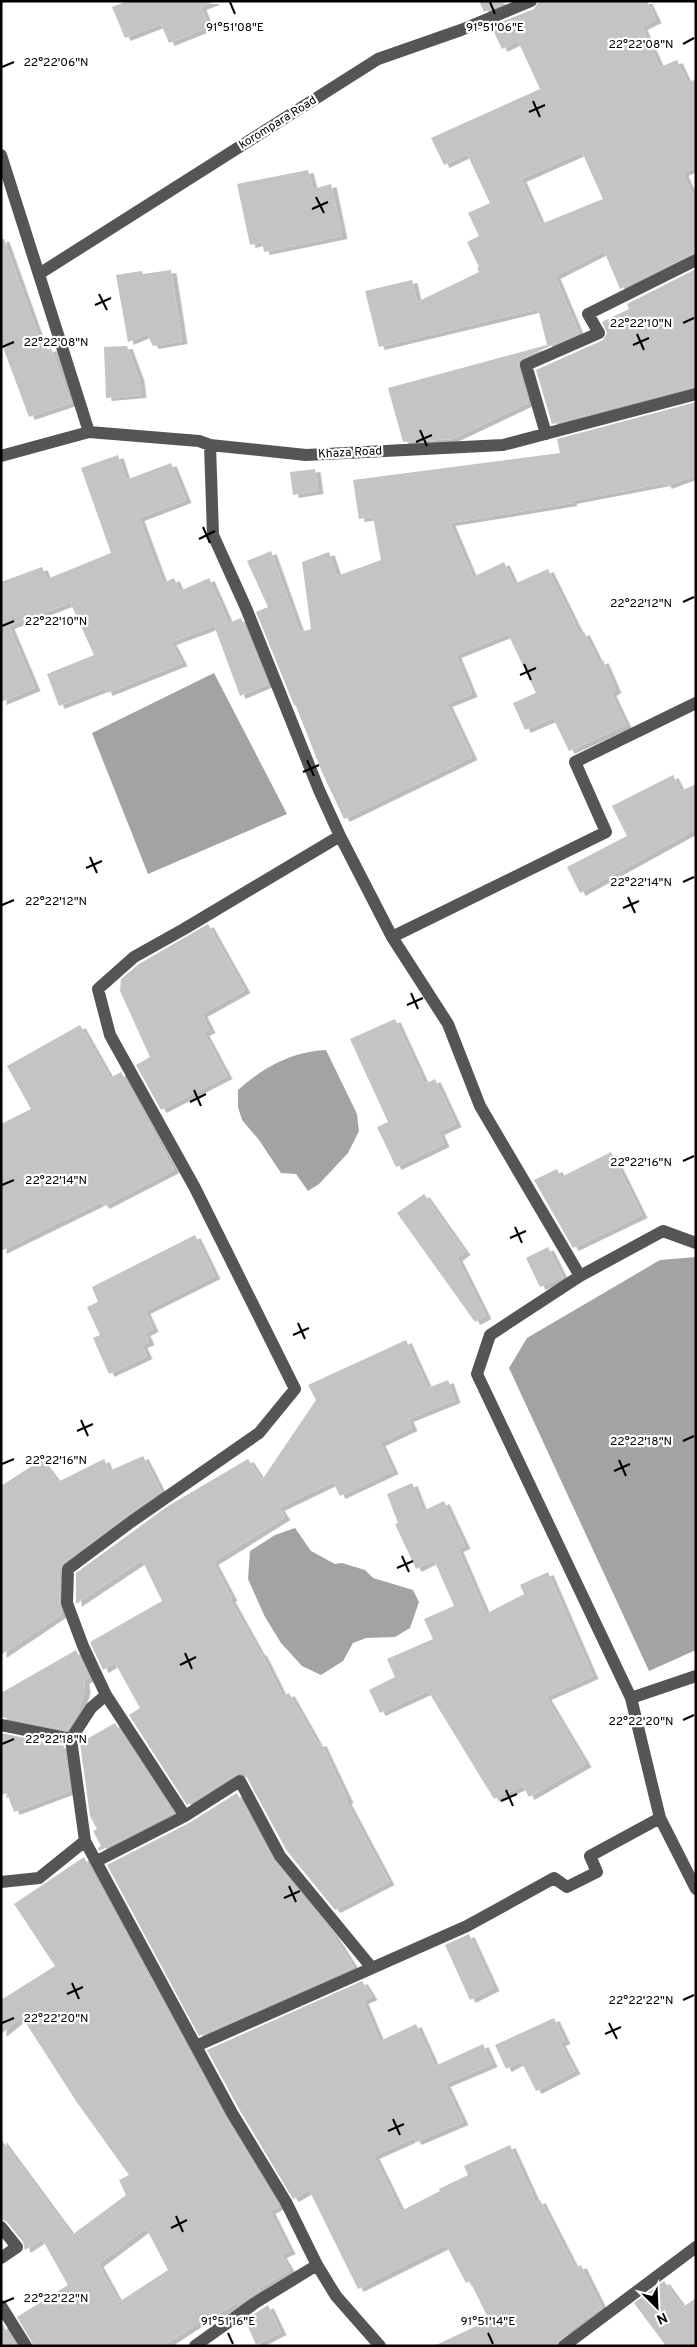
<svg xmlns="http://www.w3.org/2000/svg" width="697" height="2347" viewBox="0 0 697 2347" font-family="Overpass,sans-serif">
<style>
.water{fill:#a3a3a3}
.building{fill:#c4c4c4;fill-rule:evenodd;filter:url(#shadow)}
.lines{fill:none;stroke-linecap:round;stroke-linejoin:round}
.minor{stroke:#555;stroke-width:12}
.ticks{fill:none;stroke:#000;stroke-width:2}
.labels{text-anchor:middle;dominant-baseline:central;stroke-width:4.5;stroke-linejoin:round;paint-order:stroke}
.street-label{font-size:12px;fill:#000;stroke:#fff}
.ticks-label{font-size:12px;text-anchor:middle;fill:#000;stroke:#fff;stroke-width:4.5;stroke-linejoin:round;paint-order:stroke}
</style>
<defs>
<filter id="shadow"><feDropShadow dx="5.5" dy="3" stdDeviation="0" flood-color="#0004"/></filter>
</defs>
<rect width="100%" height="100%" fill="#fff"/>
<path class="water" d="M 214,673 L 287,814 L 148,874 L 92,733 Z
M 326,1050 L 357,1114 L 359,1131 L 348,1153 L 319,1184 L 308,1191 L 296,1174 L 281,1173 L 259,1140 L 242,1120 L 238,1107 L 238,1090 C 262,1068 293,1051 326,1050 Z
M 696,1257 L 696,1650 L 649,1671 L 509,1368 L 527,1338 L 660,1260 Z
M 295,1528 L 311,1551 L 335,1564 L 342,1563 L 365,1570 L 373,1578 L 413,1590 L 419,1602 L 410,1628 L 395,1637 L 366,1638 L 353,1643 L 343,1661 L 321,1675 L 302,1666 L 281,1643 L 265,1617 L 248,1579 L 250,1551 L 275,1535 Z"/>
<path class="building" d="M 127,1 L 214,1 L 214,2 L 201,7 L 209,27 L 169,43 L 161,24 L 125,38 L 112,7 Z
M 479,1 L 509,1 L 484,12 Z
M 539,1 L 647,1 L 656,20 L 642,27 L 660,67 L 677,60 L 688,83 L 696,79 L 696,167 L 683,173 L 696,202 L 696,252 L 620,289 L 604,251 L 555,276 L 579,333 L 519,360 L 518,367 L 528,403 L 452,439 L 403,442 L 388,388 L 547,345 L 538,309 L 379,347 L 365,291 L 412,280 L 417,302 L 479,272 L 477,268 L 479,267 L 467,242 L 479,236 L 468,213 L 490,203 L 467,154 L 444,165 L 431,138 L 540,89 L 518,41 L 502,49 L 491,26 L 534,9 ZM 582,152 L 603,199 L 541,224 L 521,179 Z
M 308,170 L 313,189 L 331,184 L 342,236 L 264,252 L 262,242 L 250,245 L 237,184 Z
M 1,239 L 4,239 L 44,351 L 51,348 L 71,403 L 29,417 L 1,342 Z
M 696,269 L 696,386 L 552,424 L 536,370 L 603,340 L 607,333 L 602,322 L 629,309 L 627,304 Z
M 171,270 L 182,341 L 153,346 L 147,334 L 128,342 L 116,275 L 142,271 L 143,274 Z
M 127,346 L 139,378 L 141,395 L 106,398 L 104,347 Z
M 696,402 L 696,475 L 666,486 L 665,483 L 571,501 L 572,503 L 450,523 L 473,577 L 504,562 L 514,584 L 548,569 L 580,634 L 584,632 L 599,662 L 603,660 L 616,690 L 611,693 L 626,725 L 569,751 L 553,718 L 525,730 L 513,703 L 536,693 L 508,634 L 456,655 L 472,694 L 447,704 L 472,757 L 344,819 L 322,772 L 296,706 L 294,705 L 256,612 L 268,607 L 247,561 L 271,551 L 300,632 L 311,629 L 302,562 L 329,552 L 337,576 L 381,560 L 373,517 L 359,519 L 353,480 L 560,453 L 557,439 Z
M 118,455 L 126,480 L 171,463 L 186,500 L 139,518 L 163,583 L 174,578 L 180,591 L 209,578 L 228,621 L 171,642 L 182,663 L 107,693 L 105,688 L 59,706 L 47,674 L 94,655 L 71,604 L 67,604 L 9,626 L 35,688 L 1,702 L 1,582 L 42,567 L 47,579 L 111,553 L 81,468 Z
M 315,469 L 318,491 L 293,495 L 290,472 Z
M 241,618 L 268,684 L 240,696 L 215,628 Z
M 673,775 L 681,791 L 696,784 L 696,829 L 580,893 L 567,867 L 627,836 L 612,806 Z
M 208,924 L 245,990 L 202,1014 L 210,1030 L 204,1033 L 227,1076 L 161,1110 L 136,1065 L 150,1057 L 120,991 L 121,979 L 139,964 Z
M 395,1019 L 425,1084 L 435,1079 L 456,1124 L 439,1132 L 444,1144 L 396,1167 L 377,1127 L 388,1122 L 350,1039 Z
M 80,1025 L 110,1078 L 121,1072 L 174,1170 L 104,1206 L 101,1202 L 1,1251 L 1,1124 L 31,1109 L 7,1066 Z
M 611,1152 L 642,1215 L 573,1248 L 534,1180 L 557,1169 L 561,1177 Z
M 424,1194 L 465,1252 L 457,1258 L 486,1316 L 475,1322 L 397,1213 Z
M 195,1235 L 215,1276 L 145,1311 L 153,1329 L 145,1333 L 149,1342 L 142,1345 L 147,1356 L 109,1374 L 93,1338 L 100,1335 L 87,1307 L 98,1302 L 92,1287 Z
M 548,1247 L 563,1277 L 540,1287 L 526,1258 Z
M 406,1340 L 428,1388 L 448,1380 L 455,1400 L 408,1419 L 412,1428 L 380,1443 L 393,1471 L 340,1496 L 333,1482 L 279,1508 L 285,1517 L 213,1562 L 232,1598 L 230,1599 L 260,1653 L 261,1652 L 283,1696 L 289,1693 L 318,1744 L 321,1743 L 348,1800 L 346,1801 L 389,1882 L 335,1910 L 287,1851 L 245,1774 L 236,1774 L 187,1805 L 129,1715 L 140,1708 L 115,1663 L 103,1670 L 90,1642 L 162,1601 L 142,1560 L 76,1604 L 76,1573 L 168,1506 L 248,1459 L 262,1480 L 316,1400 L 308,1385 Z
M 143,1456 L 161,1491 L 63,1563 L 60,1569 L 59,1603 L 62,1614 L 1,1655 L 1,1486 L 41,1460 L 58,1482 L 104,1459 L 109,1471 Z
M 412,1483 L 423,1511 L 444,1501 L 465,1546 L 458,1549 L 486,1614 L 524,1594 L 520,1585 L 548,1572 L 593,1676 L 546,1697 L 586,1764 L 529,1797 L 523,1786 L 494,1799 L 428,1691 L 380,1713 L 369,1690 L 395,1677 L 387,1659 L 433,1639 L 424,1619 L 454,1606 L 434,1560 L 416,1569 L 395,1524 L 398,1523 L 387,1494 Z
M 76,1650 L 89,1678 L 84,1681 L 85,1691 L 77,1714 L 67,1730 L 1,1717 L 1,1693 Z
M 115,1723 L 173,1813 L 99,1851 L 98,1848 L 101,1846 L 93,1831 L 97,1829 L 90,1816 L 80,1743 Z
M 1,1733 L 64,1746 L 70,1791 L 14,1812 L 7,1793 L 1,1795 Z
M 237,1793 L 273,1860 L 332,1933 L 354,1967 L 199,2036 L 107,1865 L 189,1823 Z
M 84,1857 L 225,2117 L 279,2206 L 270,2211 L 290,2251 L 281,2255 L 290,2270 L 259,2288 L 260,2290 L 238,2305 L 236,2303 L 215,2316 L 213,2313 L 163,2346 L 34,2346 L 17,2317 L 68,2285 L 42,2239 L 25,2250 L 23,2242 L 7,2222 L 1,2219 L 1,2139 L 72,2235 L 126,2195 L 119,2180 L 129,2175 L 76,2101 L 22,2017 L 1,2034 L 1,2000 L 55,1966 L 14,1904 ZM 146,2228 L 168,2270 L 119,2302 L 98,2264 Z
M 469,1934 L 494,1988 L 470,2000 L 445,1945 Z
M 362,1981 L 372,1997 L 363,2001 L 380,2041 L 416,2024 L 435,2066 L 483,2044 L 492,2064 L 445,2084 L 463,2122 L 416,2142 L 414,2138 L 374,2156 L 401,2211 L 440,2191 L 439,2189 L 468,2175 L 464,2166 L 510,2145 L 536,2202 L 540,2200 L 575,2268 L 581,2265 L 602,2307 L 573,2328 L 554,2346 L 434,2346 L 489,2320 L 470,2281 L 466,2283 L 446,2245 L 358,2289 L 309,2190 L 293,2199 L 239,2109 L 207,2050 Z
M 554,2018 L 565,2041 L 560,2043 L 575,2071 L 536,2091 L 521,2061 L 506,2069 L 495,2045 Z
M 664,2281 L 683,2307 L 696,2298 L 696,2340 L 687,2346 L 666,2346 L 634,2303 Z
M 268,2305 L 281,2332 L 256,2345 L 245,2320 Z
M 3,2325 L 16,2346 L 1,2346 L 1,2326 Z"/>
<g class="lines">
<path class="minor" d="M 1,155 L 89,432
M 39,274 L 378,59 L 461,30 L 531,1
M 546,434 L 526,365 L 599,333 L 588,314 L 696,260
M 210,445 L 213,535 L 246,608 L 319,790 L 340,836 L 392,937 L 448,1024 L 480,1106 L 580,1276
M 1,456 L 89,432 L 199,441 L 210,445 L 306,455 L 503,445 L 696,394
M 392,937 L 606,832 L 575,762 L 696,703
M 696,1243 L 663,1231 L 580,1276 L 490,1335 L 477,1374 L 631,1698 L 660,1818 L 696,1889
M 631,1698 L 696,1676
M 1,1725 L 71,1739 L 85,1841 L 232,2113 L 286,2202 L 317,2265 L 336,2296 L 380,2346
M 71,1739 L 91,1708 L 106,1695 L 83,1646 L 67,1603 L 68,1569 L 131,1522 L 259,1433 L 295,1389 L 195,1188 L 110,1035 L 98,989 L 134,957 L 184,929 L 340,836
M 185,1816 L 240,1781 L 280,1856 L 372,1968
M 97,1861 L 185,1816 L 106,1695
M 1,1882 L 39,1878 L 85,1841
M 196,2046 L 467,1926 L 554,1878 L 567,1887 L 597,1872 L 590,1856 L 660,1818
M 1,2227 L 17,2247 L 1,2258
M 1,2306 L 26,2346
M 195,2346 L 255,2303 L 317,2265
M 564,2346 L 696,2247"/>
</g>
<path class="ticks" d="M 230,2 L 235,14M 490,2 L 495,14M 683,44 L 694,38M 2,67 L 14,62M 533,101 L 540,117M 529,112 L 545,105M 316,197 L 324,213M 312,209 L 328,202M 99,294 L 107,310M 95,305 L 111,298M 683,323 L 694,318M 637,334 L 644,350M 633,345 L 649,338M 2,347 L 14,342M 420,430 L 427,446M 416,442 L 432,435M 203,527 L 210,543M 199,539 L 215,531M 683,602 L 694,597M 2,626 L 14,621M 524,664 L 531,680M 520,675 L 536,668M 307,760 L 314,776M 303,772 L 319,765M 90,857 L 97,873M 86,868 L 102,861M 683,882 L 694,877M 628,897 L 635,913M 2,905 L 14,900M 623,908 L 639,901M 411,993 L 418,1009M 407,1005 L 423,998M 194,1090 L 201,1106M 190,1102 L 206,1094M 683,1161 L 694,1156M 2,1185 L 14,1180M 515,1227 L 522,1243M 510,1238 L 526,1231M 298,1323 L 305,1339M 293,1335 L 309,1328M 81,1420 L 88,1436M 77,1431 L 93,1424M 683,1441 L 694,1436M 619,1460 L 626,1476M 2,1464 L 14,1459M 614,1471 L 630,1464M 402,1556 L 409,1572M 397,1568 L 413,1561M 185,1653 L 192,1669M 180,1665 L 196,1657M 683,1720 L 694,1715M 2,1744 L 14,1739M 506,1790 L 513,1806M 501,1801 L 517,1794M 289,1886 L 296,1902M 284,1898 L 300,1891M 72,1983 L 79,1999M 67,1994 L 83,1987M 683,2000 L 694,1995M 2,2023 L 14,2018M 609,2023 L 617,2039M 605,2034 L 621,2027M 393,2119 L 400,2135M 388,2131 L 404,2124M 176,2216 L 183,2232M 171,2228 L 187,2220M 2,2303 L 14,2298M 228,2333 L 233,2344M 488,2333 L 493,2344"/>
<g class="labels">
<g class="street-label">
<text transform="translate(278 123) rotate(-32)">korompara Road</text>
<text transform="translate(350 453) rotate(-3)">Khaza Road</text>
</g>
</g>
<g class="ticks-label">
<text x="235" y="31">91°51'08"E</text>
<text x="495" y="31">91°51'06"E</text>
<text x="641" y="48">22°22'08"N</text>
<text x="56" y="66">22°22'06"N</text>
<text x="641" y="327">22°22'10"N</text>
<text x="56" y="346">22°22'08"N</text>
<text x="641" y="607">22°22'12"N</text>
<text x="56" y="625">22°22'10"N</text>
<text x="641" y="886">22°22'14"N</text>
<text x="56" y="905">22°22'12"N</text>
<text x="641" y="1166">22°22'16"N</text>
<text x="56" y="1184">22°22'14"N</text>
<text x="641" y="1445">22°22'18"N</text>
<text x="56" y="1464">22°22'16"N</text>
<text x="641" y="1725">22°22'20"N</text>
<text x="56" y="1743">22°22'18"N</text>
<text x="641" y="2004">22°22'22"N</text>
<text x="56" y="2022">22°22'20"N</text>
<text x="56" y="2302">22°22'22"N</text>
<text x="228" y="2325">91°51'16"E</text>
<text x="488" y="2325">91°51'14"E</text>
</g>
<rect width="697" height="2347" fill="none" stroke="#000000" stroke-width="5"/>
<g transform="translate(657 2307) rotate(156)" stroke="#ffffff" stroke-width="4" paint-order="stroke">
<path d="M0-4L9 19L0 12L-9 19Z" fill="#000000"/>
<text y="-8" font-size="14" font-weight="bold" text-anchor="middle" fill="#000000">N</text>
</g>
</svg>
